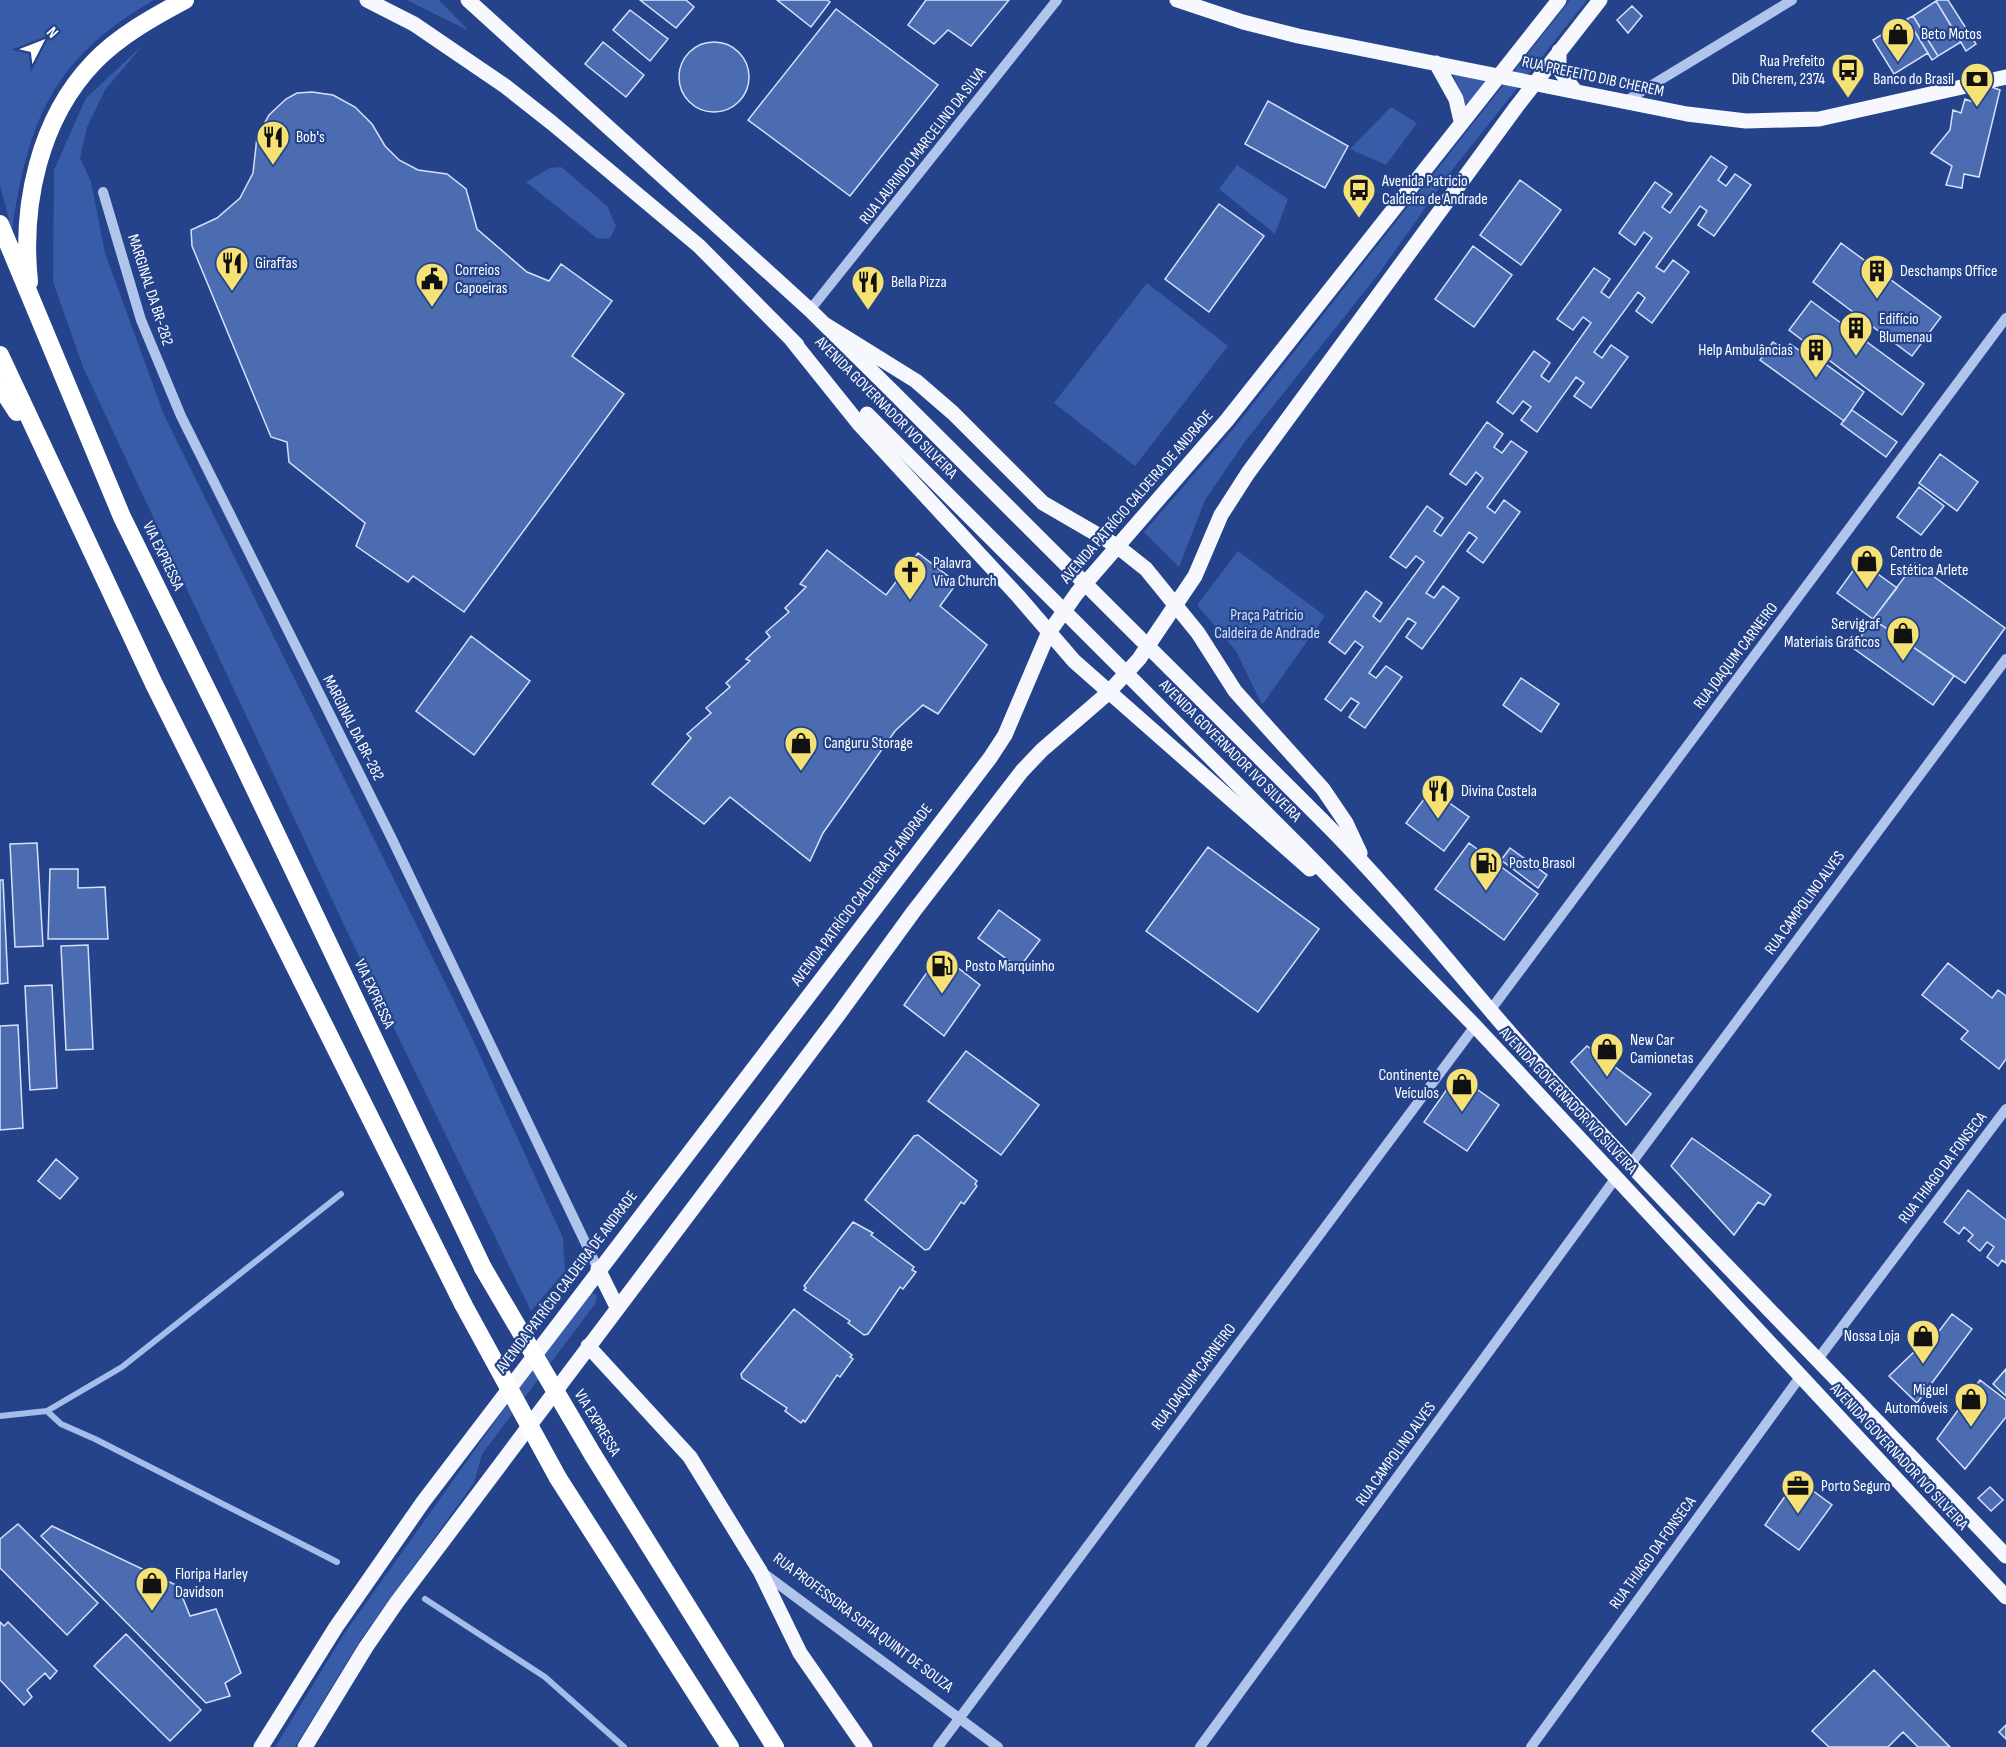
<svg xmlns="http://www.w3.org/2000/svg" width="2006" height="1747" viewBox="0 0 2006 1747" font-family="'Sofia Sans Condensed',sans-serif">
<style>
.green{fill:#385ca8}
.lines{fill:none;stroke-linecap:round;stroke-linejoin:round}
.stream{stroke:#a5bdeb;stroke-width:6}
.building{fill:#4c6cb2;stroke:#d6e1f8;stroke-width:1.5}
.minor{stroke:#b1c4eb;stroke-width:10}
.major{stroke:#f6f8fe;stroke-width:15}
.highway{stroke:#fff;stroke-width:18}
.major-bridge{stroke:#f6f8fe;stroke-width:15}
.highway-bridge{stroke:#fff;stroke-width:18}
.labels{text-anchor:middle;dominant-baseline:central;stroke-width:4.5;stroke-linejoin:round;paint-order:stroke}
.poi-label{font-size:16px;fill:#fff;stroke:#24438b;text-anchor:start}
.street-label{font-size:16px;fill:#fff;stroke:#24438b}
.park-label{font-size:16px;fill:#d6e1f8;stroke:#24438b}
</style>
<rect width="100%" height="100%" fill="#24438b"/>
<path class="green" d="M 0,0 L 154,0 C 53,58 28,120 12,231 L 0,185 Z
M 407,0 L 439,0 L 469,31 Z
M 1570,0 L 1587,0 L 1449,174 L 1380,272 L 1246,440 L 1205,500 L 1179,567 L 1144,532 L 1235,427 Z
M 143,45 L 105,90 L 87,127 L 80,158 L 91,182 L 105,253 L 164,415 L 467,1027 L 563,1238 L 565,1271 L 531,1311 L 345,927 L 83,367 L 53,282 L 54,170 L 86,98 Z
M 1453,74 L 1486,80 L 1466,107 Z
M 1391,107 L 1417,123 L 1386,165 L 1350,149 Z
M 1237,165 L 1288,199 L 1275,234 L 1219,189 Z
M 561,167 L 607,206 L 616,226 L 610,238 L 598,239 L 526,182 L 550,168 Z
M 1147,283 L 1228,346 L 1135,466 L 1054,403 Z
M 1238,551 L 1325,616 L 1262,705 L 1236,651 L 1197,605 Z
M 591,1291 L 597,1296 L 595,1304 L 482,1454 L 474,1483 L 361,1639 L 295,1747 L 275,1747 L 344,1634 L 587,1292 Z"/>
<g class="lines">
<path class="stream" d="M 47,1411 L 122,1367 L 341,1194
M 0,1416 L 47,1411 L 61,1424 L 95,1439 L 337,1562
M 425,1599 L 545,1677 L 624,1747"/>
</g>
<path class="building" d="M 640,0 L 686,0 L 694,7 L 676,28 Z
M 777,0 L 827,0 L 830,2 L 811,27 Z
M 926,0 L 1009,0 L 971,46 L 948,30 L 934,44 L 908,25 Z
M 1938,0 L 1948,0 L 1976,44 L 1966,51 L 1936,1 Z
M 1936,1 L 1961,42 L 1938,56 L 1913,16 Z
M 1632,6 L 1642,16 L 1628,33 L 1617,20 Z
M 836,9 L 938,85 L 850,196 L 748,120 Z
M 630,10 L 668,39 L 650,61 L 613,30 Z
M 1913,16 L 1938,56 L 1932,60 L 1907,19 Z
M 1907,19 L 1928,53 L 1894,74 L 1873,40 Z
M 603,42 L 644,75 L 626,97 L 585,64 Z
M679 77a35 35 0 1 1 70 0a35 35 0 1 1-70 0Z
M 1986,85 L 2000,90 L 1979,177 L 1964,174 L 1962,188 L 1946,185 L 1952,166 L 1931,153 L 1950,130 L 1953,110 L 1961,113 L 1965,99 L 1973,102 L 1976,92 L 1983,94 Z
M 312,92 L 333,95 L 355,107 L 372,124 L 385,146 L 399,160 L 418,170 L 447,174 L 466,189 L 477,229 L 527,272 L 549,281 L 561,264 L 612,301 L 572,356 L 624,394 L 464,612 L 413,576 L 408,582 L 356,546 L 365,523 L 289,462 L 287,442 L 271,437 L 192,246 L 191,230 L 217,218 L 240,198 L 253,173 L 257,137 L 269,115 L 286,99 L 297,93 Z
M 1268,101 L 1348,146 L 1325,188 L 1245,144 Z
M 1711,156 L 1727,167 L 1718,180 L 1726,186 L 1735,174 L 1751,185 L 1714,236 L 1698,225 L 1707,211 L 1700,206 L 1656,267 L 1664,272 L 1673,260 L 1689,272 L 1652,323 L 1636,311 L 1645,298 L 1638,292 L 1594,352 L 1602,358 L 1611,345 L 1628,357 L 1591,408 L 1574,396 L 1584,383 L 1576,377 L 1537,432 L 1521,420 L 1531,407 L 1523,401 L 1513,414 L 1497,402 L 1534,351 L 1550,363 L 1541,376 L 1549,382 L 1591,323 L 1583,317 L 1573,330 L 1557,319 L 1594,268 L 1610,279 L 1601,292 L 1609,298 L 1652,238 L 1644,232 L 1635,245 L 1619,233 L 1655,182 L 1672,194 L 1662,207 L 1670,213 Z
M 1520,180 L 1561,210 L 1521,265 L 1480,235 Z
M 1219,204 L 1264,236 L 1209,312 L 1165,279 Z
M 1841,243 L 1941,317 L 1912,356 L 1813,282 Z
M 1473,246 L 1512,275 L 1474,327 L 1435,299 Z
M 1811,301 L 1924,384 L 1902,415 L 1789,330 Z
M 1773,342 L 1785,350 L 1790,344 L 1822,366 L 1824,363 L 1864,392 L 1844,421 L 1760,360 Z
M 1852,410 L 1897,442 L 1886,457 L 1841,424 Z
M 1487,422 L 1503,434 L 1494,447 L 1502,453 L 1511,441 L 1527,452 L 1487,507 L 1495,513 L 1504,500 L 1520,512 L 1483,563 L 1467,551 L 1477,538 L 1469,532 L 1426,593 L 1434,598 L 1443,586 L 1459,598 L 1422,649 L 1406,637 L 1416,623 L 1408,618 L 1369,673 L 1376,678 L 1386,666 L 1402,677 L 1365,728 L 1349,717 L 1359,703 L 1351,698 L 1341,711 L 1325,699 L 1363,647 L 1355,641 L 1345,654 L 1329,642 L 1366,591 L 1382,603 L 1373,616 L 1380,622 L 1424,562 L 1416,556 L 1406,568 L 1390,557 L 1427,506 L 1443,518 L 1434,531 L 1441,536 L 1483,478 L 1476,472 L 1466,485 L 1450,474 Z
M 1940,454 L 1978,482 L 1957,511 L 1919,483 Z
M 1919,487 L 1944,506 L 1921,535 L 1897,517 Z
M 827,550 L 886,595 L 918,553 L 957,583 L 940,606 L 987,645 L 938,714 L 923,705 L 895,731 L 823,833 L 810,861 L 730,797 L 704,824 L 652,784 L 691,738 L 687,734 L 711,713 L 706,708 L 730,687 L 726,683 L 750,661 L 746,659 L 770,637 L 766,632 L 789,612 L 785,608 L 806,587 L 800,584 Z
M 1860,561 L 1897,588 L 1873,619 L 1837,593 Z
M 1915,563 L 2005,628 L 1965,683 L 1873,619 Z
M 1873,619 L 1954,676 L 1933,705 L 1853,648 Z
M 471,636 L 530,681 L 474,755 L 416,711 Z
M 1521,678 L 1559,704 L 1541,732 L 1503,705 Z
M 1431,790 L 1469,817 L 1444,851 L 1406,823 Z
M 37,843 L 43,946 L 15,947 L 10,844 Z
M 1469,843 L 1538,894 L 1504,940 L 1435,889 Z
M 1208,847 L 1319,929 L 1258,1012 L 1146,931 Z
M 1510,848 L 1547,875 L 1538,888 L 1501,860 Z
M 50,869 L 78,869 L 78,888 L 105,887 L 108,939 L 48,939 Z
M 0,880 L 3,880 L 8,983 L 0,984 Z
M 999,910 L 1040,940 L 1019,968 L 978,938 Z
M 88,945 L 93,1049 L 66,1050 L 61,946 Z
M 940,954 L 980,985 L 944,1036 L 904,1005 Z
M 1948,963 L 1992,998 L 1998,990 L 2006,996 L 2006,1059 L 1999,1069 L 1961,1039 L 1968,1031 L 1922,995 Z
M 52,985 L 57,1088 L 30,1090 L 25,986 Z
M 18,1025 L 23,1128 L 0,1130 L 0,1026 Z
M 1587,1046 L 1651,1094 L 1626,1125 L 1571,1062 Z
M 966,1051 L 1039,1105 L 1001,1155 L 928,1101 Z
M 1457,1075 L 1499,1105 L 1467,1151 L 1424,1122 Z
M 918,1135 L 977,1181 L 975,1184 L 977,1186 L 964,1204 L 961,1202 L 929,1249 L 925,1250 L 865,1200 L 914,1136 Z
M 1692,1138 L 1771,1195 L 1764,1205 L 1758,1202 L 1734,1235 L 1671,1166 Z
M 56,1159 L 78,1178 L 60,1199 L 38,1181 Z
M 1968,1190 L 2006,1220 L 2006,1263 L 2002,1260 L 1998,1266 L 1987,1257 L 1994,1247 L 1987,1242 L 1980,1251 L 1968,1241 L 1973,1235 L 1964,1227 L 1959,1234 L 1944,1222 Z
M 853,1222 L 873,1233 L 871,1235 L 914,1267 L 912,1270 L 916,1272 L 903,1289 L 900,1287 L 868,1334 L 864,1335 L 848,1323 L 850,1321 L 804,1290 L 806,1288 L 804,1286 Z
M 794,1309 L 852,1355 L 850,1357 L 853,1359 L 840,1377 L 837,1375 L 805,1422 L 803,1420 L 801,1423 L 785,1411 L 787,1408 L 742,1378 L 741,1374 Z
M 1952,1314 L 1972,1329 L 1917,1403 L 1889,1376 L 1915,1351 L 1921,1355 Z
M 2006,1369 L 2006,1396 L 1993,1384 Z
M 1980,1380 L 2006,1400 L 2006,1417 L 1965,1469 L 1937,1439 Z
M 1797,1479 L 1832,1505 L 1799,1550 L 1765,1525 Z
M 1990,1487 L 2003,1500 L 1991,1511 L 1978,1498 Z
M 18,1524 L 98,1603 L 67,1635 L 0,1568 L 0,1539 Z
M 52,1526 L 178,1586 L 190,1616 L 216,1609 L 241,1673 L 225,1683 L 230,1696 L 206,1703 L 41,1536 Z
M 0,1622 L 4,1626 L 8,1622 L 57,1671 L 50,1679 L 45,1673 L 27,1690 L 32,1697 L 24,1705 L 0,1680 Z
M 126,1634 L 201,1710 L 170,1741 L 94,1666 Z
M 1874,1670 L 1950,1747 L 1918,1747 L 1903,1732 L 1888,1747 L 1829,1747 L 1812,1731 Z
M 2006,1725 L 2006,1739 L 1999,1732 Z"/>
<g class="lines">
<path class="minor" d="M 1624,102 L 1792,0
M 103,192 L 141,320 L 181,416 L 392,839 L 598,1269
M 810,310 L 1057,0
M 1489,1012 L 2006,318
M 1630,1165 L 2006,659
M 1818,1359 L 2006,1109
M 762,1572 L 998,1747
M 938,1747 L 1475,1026
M 1200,1747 L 1615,1179
M 1531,1747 L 1800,1377"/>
<path class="major" d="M 367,0 L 414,24 L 505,86 L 552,123 L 699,246 L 797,345
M 468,0 L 810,310 L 893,392
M 1177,0 L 1243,22 L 1298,36 L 1687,114 L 1746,121 L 1819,119 L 2006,77
M 1559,51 L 1559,69 L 1575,91
M 1436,63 L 1456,99 L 1461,121
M 826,325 L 916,381 L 953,413 L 1043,503 L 1117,546 L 1146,569 L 1198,633 L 1235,691 L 1323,789 L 1346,823 L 1360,853
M 791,339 L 860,425 L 1018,596 L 1074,661 L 1310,869
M 1322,820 C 1405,903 1476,998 1556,1085 C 1703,1245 1857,1398 2006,1556
M 1300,847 L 1475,1026 L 2006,1597
M 598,1269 L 617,1307
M 588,1346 L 690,1457 L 760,1571 L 800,1653 L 865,1747
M 261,1747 L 336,1627 L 423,1502 L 990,758 L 1005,735 L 1048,634 L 1077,593 L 1227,420 L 1559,0
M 305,1747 L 366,1647 L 397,1602 L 839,1014 L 914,911 L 1022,771 L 1042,750 L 1108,693 L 1139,659 L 1195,576 L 1221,515 L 1248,473 L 1517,106 L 1600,0"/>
<path class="highway" d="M 0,224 L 122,517 L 221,718 L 483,1268
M 29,282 C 21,205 39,119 94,62 C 119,36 153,17 185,0
M 0,355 L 154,684 L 463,1304
M 0,386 L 17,412
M 593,1455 L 775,1747
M 558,1478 L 730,1747"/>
<path class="major-bridge" d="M 893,392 L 1322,820
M 867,414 L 1300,847"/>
<path class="highway-bridge" d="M 483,1268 L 593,1455
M 463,1304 L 558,1478"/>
</g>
<defs>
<g id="shop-pin" transform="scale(1.725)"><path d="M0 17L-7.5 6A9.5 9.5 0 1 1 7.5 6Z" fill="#f5e174" stroke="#24438b"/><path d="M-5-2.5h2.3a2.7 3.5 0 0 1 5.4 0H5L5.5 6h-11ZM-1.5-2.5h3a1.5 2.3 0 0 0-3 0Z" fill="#111"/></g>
<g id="bus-pin" transform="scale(1.725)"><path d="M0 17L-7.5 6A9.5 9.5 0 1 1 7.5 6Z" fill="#f5e174" stroke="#24438b"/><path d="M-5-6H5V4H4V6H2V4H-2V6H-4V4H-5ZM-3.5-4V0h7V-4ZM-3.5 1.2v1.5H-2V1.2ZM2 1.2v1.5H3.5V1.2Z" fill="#111"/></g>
<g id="bank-pin" transform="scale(1.725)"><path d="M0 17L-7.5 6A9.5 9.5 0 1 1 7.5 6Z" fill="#f5e174" stroke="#24438b"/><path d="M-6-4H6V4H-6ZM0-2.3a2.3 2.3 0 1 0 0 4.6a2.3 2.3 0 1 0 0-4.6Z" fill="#111"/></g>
<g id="restaurant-pin" transform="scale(1.725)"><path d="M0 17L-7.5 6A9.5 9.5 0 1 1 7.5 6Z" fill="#f5e174" stroke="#24438b"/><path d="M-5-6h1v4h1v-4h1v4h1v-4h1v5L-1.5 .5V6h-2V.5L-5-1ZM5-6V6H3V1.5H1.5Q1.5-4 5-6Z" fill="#111"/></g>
<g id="building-pin" transform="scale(1.725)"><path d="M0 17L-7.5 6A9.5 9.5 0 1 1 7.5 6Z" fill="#f5e174" stroke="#24438b"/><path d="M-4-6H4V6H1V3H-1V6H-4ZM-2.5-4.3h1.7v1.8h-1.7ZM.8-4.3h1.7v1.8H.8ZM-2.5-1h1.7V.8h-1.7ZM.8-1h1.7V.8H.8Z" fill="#111"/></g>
<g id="civic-pin" transform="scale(1.725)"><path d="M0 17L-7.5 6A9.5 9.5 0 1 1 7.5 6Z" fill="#f5e174" stroke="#24438b"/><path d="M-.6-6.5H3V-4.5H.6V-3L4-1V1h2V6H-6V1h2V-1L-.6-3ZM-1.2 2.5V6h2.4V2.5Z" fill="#111"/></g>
<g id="church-pin" transform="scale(1.725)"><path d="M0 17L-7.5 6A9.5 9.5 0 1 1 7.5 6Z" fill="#f5e174" stroke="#24438b"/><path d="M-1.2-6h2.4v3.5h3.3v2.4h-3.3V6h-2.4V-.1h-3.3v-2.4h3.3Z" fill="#111"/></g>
<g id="fuel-pin" transform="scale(1.725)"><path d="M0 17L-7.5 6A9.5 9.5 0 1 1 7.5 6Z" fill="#f5e174" stroke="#24438b"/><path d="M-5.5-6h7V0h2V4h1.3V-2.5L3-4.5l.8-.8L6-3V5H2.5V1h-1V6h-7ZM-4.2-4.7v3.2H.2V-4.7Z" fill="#111"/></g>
<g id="office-pin" transform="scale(1.725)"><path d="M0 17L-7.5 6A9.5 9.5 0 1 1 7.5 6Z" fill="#f5e174" stroke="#24438b"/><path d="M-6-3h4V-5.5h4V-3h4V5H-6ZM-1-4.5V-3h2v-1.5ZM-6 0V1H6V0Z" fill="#111"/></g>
</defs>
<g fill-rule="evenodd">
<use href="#shop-pin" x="1898" y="34"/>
<use href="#bus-pin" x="1848" y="70"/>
<use href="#bank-pin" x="1977" y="79"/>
<use href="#restaurant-pin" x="273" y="137"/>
<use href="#bus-pin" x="1359" y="190"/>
<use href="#restaurant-pin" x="232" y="263"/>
<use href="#building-pin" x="1877" y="271"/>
<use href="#civic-pin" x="432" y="279"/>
<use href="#restaurant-pin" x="868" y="282"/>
<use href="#building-pin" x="1856" y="328"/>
<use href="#building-pin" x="1816" y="350"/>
<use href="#shop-pin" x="1867" y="561"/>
<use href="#church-pin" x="910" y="572"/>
<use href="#shop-pin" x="1903" y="633"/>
<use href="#shop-pin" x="801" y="743"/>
<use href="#restaurant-pin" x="1438" y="791"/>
<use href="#fuel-pin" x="1486" y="863"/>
<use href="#fuel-pin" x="942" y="966"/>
<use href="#shop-pin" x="1607" y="1049"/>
<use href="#shop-pin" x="1462" y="1084"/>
<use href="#shop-pin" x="1923" y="1336"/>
<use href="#shop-pin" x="1971" y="1399"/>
<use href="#office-pin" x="1798" y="1486"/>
<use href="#shop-pin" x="152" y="1583"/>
</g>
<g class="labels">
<g class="poi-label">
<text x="1921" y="34">Beto Motos</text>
<text x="1825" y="61" text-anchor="end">Rua Prefeito<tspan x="1825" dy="18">Dib Cherem, 2374</tspan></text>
<text x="1954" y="79" text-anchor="end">Banco do Brasil</text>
<text x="296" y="137">Bob's</text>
<text x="1382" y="181">Avenida Patricio<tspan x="1382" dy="18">Caldeira de Andrade</tspan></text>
<text x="255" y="263">Giraffas</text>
<text x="455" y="270">Correios<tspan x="455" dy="18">Capoeiras</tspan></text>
<text x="1900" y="271">Deschamps Office</text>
<text x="891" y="282">Bella Pizza</text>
<text x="1879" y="319">Edifício<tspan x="1879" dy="18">Blumenau</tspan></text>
<text x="1793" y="350" text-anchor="end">Help Ambulâncias</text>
<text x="1890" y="552">Centro de<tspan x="1890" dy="18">Estética Arlete</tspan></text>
<text x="933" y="563">Palavra<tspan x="933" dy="18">Viva Church</tspan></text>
<text x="1880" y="624" text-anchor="end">Servigraf<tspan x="1880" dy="18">Materiais Gráficos</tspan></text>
<text x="824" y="743">Canguru Storage</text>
<text x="1461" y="791">Divina Costela</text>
<text x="1509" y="863">Posto Brasol</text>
<text x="965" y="966">Posto Marquinho</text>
<text x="1630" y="1040">New Car<tspan x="1630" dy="18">Camionetas</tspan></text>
<text x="1439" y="1075" text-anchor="end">Continente<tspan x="1439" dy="18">Veículos</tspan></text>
<text x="1900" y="1336" text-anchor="end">Nossa Loja</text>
<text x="1948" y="1390" text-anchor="end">Miguel<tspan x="1948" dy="18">Automóveis</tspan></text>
<text x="1821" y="1486">Porto Seguro</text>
<text x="175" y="1574">Floripa Harley<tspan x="175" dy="18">Davidson</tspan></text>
</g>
<g class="street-label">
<text transform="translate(1593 77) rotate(12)">RUA PREFEITO DIB CHEREM</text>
<text transform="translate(923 146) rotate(-52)">RUA LAURINDO MARCELINO DA SILVA</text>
<text transform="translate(150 290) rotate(72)">MARGINAL DA BR-282</text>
<text transform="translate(886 408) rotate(45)">AVENIDA GOVERNADOR IVO SILVEIRA</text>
<text transform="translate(1137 497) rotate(-49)">AVENIDA PATRÍCIO CALDEIRA DE ANDRADE</text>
<text transform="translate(163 556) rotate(64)">VIA EXPRESSA</text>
<text transform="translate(1736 656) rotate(-53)">RUA JOAQUIM CARNEIRO</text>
<text transform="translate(353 728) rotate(63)">MARGINAL DA BR-282</text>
<text transform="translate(1230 751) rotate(45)">AVENIDA GOVERNADOR IVO SILVEIRA</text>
<text transform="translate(862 895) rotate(-53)">AVENIDA PATRÍCIO CALDEIRA DE ANDRADE</text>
<text transform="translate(1805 903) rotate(-54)">RUA CAMPOLINO ALVES</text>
<text transform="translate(374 994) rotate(65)">VIA EXPRESSA</text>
<text transform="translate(1568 1101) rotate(47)">AVENIDA GOVERNADOR IVO SILVEIRA</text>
<text transform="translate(1943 1168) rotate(-53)">RUA THIAGO DA FONSECA</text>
<text transform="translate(567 1282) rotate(-53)">AVENIDA PATRÍCIO CALDEIRA DE ANDRADE</text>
<text transform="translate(1194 1377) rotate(-53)">RUA JOAQUIM CARNEIRO</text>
<text transform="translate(597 1423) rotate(59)">VIA EXPRESSA</text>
<text transform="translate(1396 1454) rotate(-54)">RUA CAMPOLINO ALVES</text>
<text transform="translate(1899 1457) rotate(47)">AVENIDA GOVERNADOR IVO SILVEIRA</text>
<text transform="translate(1653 1553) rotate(-54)">RUA THIAGO DA FONSECA</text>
<text transform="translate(863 1623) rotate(37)">RUA PROFESSORA SOFIA QUINT DE SOUZA</text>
</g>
<g class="park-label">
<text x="1267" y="615">Praça Patrício<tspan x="1267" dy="18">Caldeira de Andrade</tspan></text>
</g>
</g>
<g transform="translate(42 42) rotate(48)" stroke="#24438b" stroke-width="4.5" paint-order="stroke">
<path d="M0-4.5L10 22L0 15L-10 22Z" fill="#ffffff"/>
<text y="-9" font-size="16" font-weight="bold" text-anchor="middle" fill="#ffffff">N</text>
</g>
</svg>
